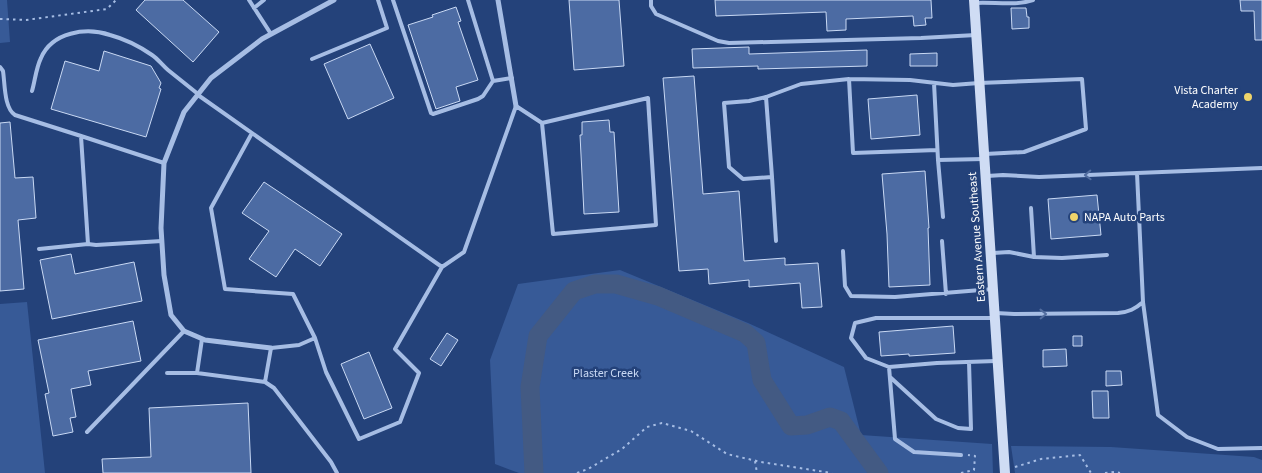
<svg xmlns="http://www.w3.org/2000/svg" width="1262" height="473" viewBox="0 0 1262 473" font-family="'Source Sans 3',sans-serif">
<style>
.green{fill:#375a97}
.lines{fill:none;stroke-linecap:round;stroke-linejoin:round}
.river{stroke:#435a83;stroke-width:19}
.building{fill:#4c6ba3;stroke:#c9d9f4}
.path{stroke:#a6bde4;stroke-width:2;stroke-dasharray:2.5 4;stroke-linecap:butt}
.service{stroke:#a6bde4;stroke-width:4}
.minor{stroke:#a6bde4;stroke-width:5}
.secondary{stroke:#cfdcf4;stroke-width:10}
.oneway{stroke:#526d9f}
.poi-dot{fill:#efd46a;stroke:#24427a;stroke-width:2}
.labels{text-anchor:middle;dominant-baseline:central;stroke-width:5;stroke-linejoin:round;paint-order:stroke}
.poi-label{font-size:12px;fill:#fff;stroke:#24427a;text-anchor:end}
.street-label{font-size:12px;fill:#fff;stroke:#24427a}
.park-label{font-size:12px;fill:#c9d9f4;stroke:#24427a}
</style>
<rect width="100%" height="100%" fill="#24427a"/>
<path class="green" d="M 0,0 L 7,0 L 10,42 L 0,43 Z
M 620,270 L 748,323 L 844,367 L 861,435 L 992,444 L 993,473 L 519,473 L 495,464 L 490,360 L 518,284 Z
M 27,302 L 45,473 L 0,473 L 0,304 Z
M 1011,446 L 1111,447 L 1254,457 L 1262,460 L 1262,473 L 1015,473 Z"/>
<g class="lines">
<path class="river" d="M 534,473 L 530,387 L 538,336 L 574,291 L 595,284 L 616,284 L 658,296 L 745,333 L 756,343 L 762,380 L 791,426 L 807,425 L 830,417 L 841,421 L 879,473"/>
</g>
<path class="building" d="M 145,0 L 183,0 L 219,32 L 193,62 L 136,10 Z
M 569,0 L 619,0 L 624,66 L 574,70 Z
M 715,0 L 931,0 L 932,18 L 925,18 L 926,25 L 914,26 L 913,16 L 846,19 L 846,30 L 827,31 L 826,12 L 716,16 Z
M 1240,0 L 1262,0 L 1262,40 L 1255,40 L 1254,11 L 1241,11 Z
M 456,7 L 461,21 L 458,22 L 478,80 L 456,87 L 460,101 L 436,109 L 408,25 L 433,17 L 432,15 Z
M 1011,8 L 1026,8 L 1027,17 L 1029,17 L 1029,28 L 1012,29 Z
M 370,44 L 394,98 L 348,119 L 324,64 Z
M 749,47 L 749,54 L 867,50 L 867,66 L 758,69 L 758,66 L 693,68 L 692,49 Z
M 104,51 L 151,66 L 161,83 L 159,88 L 161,89 L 146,137 L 51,109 L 65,61 L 99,71 Z
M 937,53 L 937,66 L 910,66 L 910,54 Z
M 694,76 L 703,194 L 739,191 L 744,261 L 785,258 L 785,265 L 818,263 L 822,307 L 802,308 L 800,283 L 749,287 L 749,280 L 709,284 L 708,269 L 679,271 L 663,78 Z
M 917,95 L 920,135 L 871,139 L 868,99 Z
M 609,120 L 610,132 L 614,132 L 619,212 L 584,214 L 580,135 L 582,135 L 582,122 Z
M 10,122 L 15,178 L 33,177 L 36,218 L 18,220 L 24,289 L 0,291 L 0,123 Z
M 925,171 L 929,228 L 928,228 L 930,285 L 889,287 L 887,234 L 882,174 Z
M 264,182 L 342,234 L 320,266 L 295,249 L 276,277 L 249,259 L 269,231 L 242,213 Z
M 1097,195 L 1101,235 L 1051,239 L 1048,199 Z
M 71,254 L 75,274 L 134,262 L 142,301 L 52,319 L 40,260 Z
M 133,321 L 141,361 L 88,371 L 91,385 L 71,389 L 76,417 L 70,418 L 73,432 L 53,436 L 45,394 L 49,393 L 38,340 Z
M 953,326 L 955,353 L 909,356 L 909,354 L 881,356 L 879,332 Z
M 447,333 L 458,340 L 441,366 L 430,359 Z
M 1073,336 L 1082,336 L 1082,346 L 1073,346 Z
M 1066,349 L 1067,366 L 1043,367 L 1043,350 Z
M 369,352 L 392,408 L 364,419 L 341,364 Z
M 1106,371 L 1121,371 L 1122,385 L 1106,386 Z
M 1092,391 L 1108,391 L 1109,418 L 1093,418 Z
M 248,403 L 251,473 L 103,473 L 102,459 L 151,457 L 149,408 Z"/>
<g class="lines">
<path class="path" d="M 0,19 L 26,20 L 107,9 L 116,0
M 755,461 L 757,473
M 1015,467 L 1041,459 L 1080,455 L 1091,473
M 577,473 L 588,469 L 622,449 L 647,427 L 662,423 L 691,431 L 727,454 L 761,462 L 832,473
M 961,473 L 974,470 L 975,456 L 968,455
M 1105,473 L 1115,472 L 1120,473"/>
<path class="service" d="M 249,0 L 271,34
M 393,0 L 431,113 L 433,114 L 478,99 L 483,96 L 493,81
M 468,0 L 493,81 L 512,78
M 651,0 L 651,6 L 656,14 L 718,41 L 729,43 L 921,38 L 976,35
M 976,3 C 995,2 1016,6 1033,0
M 254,8 L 264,0
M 312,59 L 387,28 L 378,0
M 0,67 L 3,71 C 5,84 4,108 15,115 L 81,136 L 88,244
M 849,79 L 853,153 L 937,150
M 934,83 L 938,160
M 32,91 C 35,81 36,68 41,58 C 52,32 86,27 110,35 C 125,39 139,46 152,55 C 158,59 162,65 168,70 C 178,78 188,86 198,94
M 198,95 L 442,267 L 395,349 L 419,373 L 400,422 L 359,439 L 326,372 L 315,338 L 293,294 L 225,289 L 211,208 L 252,133
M 766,97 L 772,177
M 81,136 L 164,163
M 1262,168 L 1137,173 L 1143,302 L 1158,415 L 1187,437 L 1218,449 L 1262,448
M 987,176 L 1003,175 L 1039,177 L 1137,173
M 1031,208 L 1034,257
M 943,217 L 938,160 L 984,159
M 776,241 L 772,177 L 743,179 L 729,167 L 724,103 L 749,101 L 766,97 L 801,84 L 849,79 L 910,80 L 953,85 L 979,83 L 1082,79 L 1086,129 L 1024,152 L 985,154
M 942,241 L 946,294
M 39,249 L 88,244 L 96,245 L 162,241
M 843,251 L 845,286 L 851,296 L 895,297 L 993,289
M 993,253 L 1009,252 L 1034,257 L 1062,258 L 1107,255
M 442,267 L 464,252 L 516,106 L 542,123 L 648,98 L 656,225 L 553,234 L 542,123
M 996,313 L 1014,314 L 1118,313 C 1129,312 1135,309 1143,302
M 995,318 L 876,318 L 855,323 L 851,338 L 866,358 L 889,367 L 937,363 L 996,361
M 889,367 L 895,439 L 914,452 L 961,455
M 167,373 L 197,373 L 265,382 L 274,388 L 331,462 L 337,473
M 197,373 L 202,339
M 890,377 L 936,419 L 958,428 L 971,429 L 969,362
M 265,382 L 271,348 L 299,345 L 315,338
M 87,432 L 184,331"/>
<path class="minor" d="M 498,0 L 516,106
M 271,348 L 205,340 L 184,331 L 171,315 L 164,275 L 161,228 L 164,163 L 184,112 L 211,78 L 262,39 L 334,0"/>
<path class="secondary" d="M 974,0 L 1005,473"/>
</g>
<defs><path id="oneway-chevron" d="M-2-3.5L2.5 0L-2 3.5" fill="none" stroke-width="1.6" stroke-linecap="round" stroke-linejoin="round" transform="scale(1.25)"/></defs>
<g class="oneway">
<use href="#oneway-chevron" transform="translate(1088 175) rotate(178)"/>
<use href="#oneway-chevron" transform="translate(1043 314) rotate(-1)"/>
</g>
<g class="poi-dot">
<circle cx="1248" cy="97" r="5"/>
<circle cx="1074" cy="217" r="5"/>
</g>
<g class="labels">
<g class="poi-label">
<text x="1238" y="90">Vista Charter<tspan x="1238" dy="14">Academy</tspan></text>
<text x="1084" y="217" text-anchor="start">NAPA Auto Parts</text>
</g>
<g class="street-label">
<text transform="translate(977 237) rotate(-94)">Eastern Avenue Southeast</text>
</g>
<g class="park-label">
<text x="606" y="373">Plaster Creek</text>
</g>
</g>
</svg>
